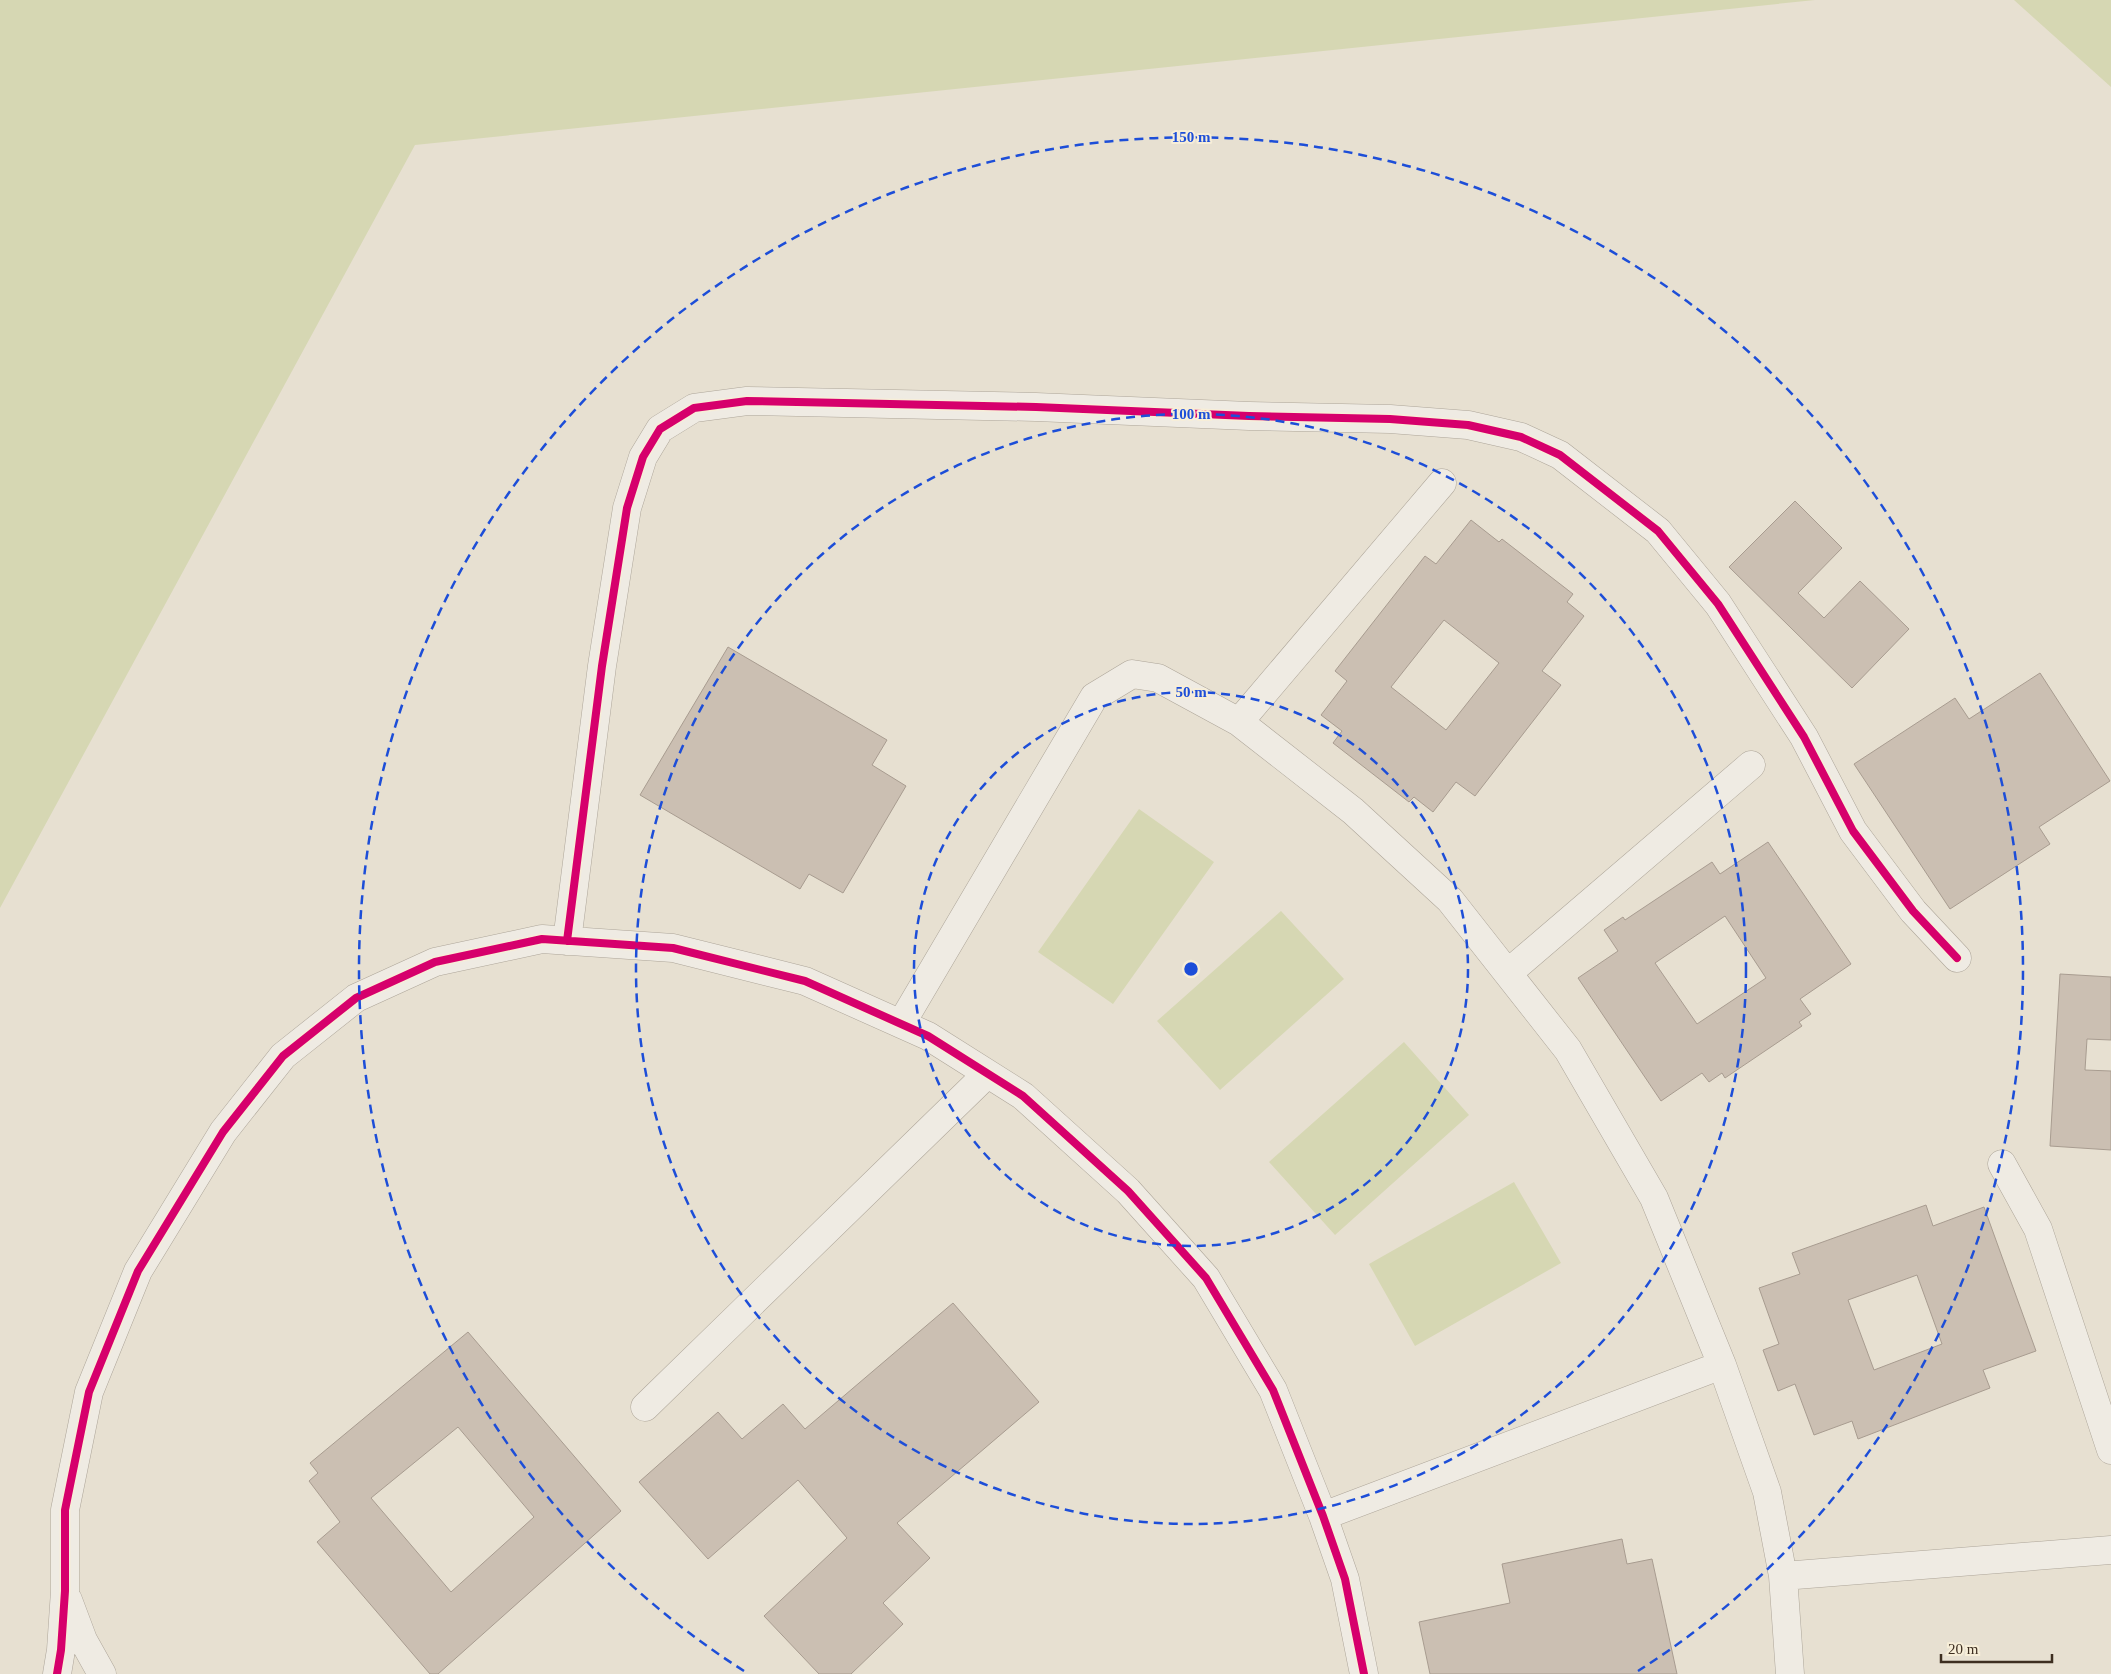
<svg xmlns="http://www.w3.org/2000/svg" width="2111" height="1674" viewBox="0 0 2111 1674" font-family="'Times New Roman',serif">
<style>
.green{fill:#d6d7b3}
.building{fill:#cbbfb2;stroke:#a89c90;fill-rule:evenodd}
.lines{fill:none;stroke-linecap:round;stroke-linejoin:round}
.minor-casing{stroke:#ada599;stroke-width:29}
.minor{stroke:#efebe3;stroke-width:28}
.cycleway-casing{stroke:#f7eed8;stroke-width:11}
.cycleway{stroke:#d6006c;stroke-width:8}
.ring{fill:none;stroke:#1d4ed8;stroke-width:2.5;stroke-dasharray:9 6}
.centre{fill:#1d4ed8;stroke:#f7eed8;stroke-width:2.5}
.ring-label{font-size:15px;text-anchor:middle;font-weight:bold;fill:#1d4ed8;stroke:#f7eed8;stroke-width:4;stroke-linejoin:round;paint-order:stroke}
</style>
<rect width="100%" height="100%" fill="#e7e0d1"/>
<path class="green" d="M 0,0 L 1815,0 L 415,145 L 0,908 Z
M 2014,0 L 2111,0 L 2111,87 Z
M 1139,809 L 1214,862 L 1113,1004 L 1038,952 Z
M 1281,911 L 1344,979 L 1220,1090 L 1157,1021 Z
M 1404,1042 L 1469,1115 L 1335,1235 L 1269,1162 Z
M 1514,1182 L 1561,1263 L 1415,1346 L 1369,1264 Z"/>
<path class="building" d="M 1795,501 L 1842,548 L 1798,593 L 1824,618 L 1860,581 L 1909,629 L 1852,688 L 1729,567 Z
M 1471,520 L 1499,542 L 1502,539 L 1573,594 L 1567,602 L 1584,616 L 1542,671 L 1561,685 L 1475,796 L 1456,782 L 1433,812 L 1414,797 L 1409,802 L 1333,743 L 1342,731 L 1321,715 L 1347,681 L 1335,671 L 1425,556 L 1436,564 ZM 1444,620 L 1499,663 L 1446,730 L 1391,687 Z
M 728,647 L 887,740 L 872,765 L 906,786 L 843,893 L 809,874 L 800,889 L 640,795 Z
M 2040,673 L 2110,781 L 2039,827 L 2050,844 L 1950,909 L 1854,764 L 1955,698 L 1969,719 Z
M 1768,842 L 1851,964 L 1800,999 L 1811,1014 L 1799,1022 L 1802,1026 L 1725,1078 L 1722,1073 L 1709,1082 L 1702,1073 L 1661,1101 L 1578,978 L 1618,951 L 1604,930 L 1623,917 L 1625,920 L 1712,862 L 1720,874 ZM 1725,916 L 1766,978 L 1697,1024 L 1655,963 Z
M 2060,974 L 2111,977 L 2111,1040 L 2087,1039 L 2085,1070 L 2111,1071 L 2111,1150 L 2050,1146 Z
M 1926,1205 L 1933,1226 L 1984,1207 L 2036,1351 L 1983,1370 L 1990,1388 L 1858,1439 L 1852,1421 L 1814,1435 L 1795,1384 L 1778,1391 L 1763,1350 L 1779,1344 L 1759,1288 L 1800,1274 L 1792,1253 ZM 1917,1275 L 1942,1344 L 1874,1370 L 1848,1300 Z
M 953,1303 L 1039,1402 L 897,1523 L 930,1558 L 883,1603 L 903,1624 L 851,1674 L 819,1674 L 764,1616 L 847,1538 L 798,1480 L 708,1559 L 639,1482 L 718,1412 L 742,1439 L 783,1404 L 805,1429 Z
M 468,1332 L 621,1511 L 438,1674 L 430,1674 L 317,1542 L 340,1522 L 309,1481 L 318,1473 L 310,1463 ZM 458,1427 L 534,1517 L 451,1592 L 371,1498 Z
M 1622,1539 L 1627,1564 L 1652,1559 L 1677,1674 L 1430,1674 L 1419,1622 L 1510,1603 L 1502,1564 Z"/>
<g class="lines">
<g class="minor-casing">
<path id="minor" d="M 1239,722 L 1442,483
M 567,941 L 602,666 L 627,508 L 643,457 L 660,429 L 694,408 L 747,401 L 1036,407 L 1249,416 L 1390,419 L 1468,425 L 1521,437 L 1560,455 L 1658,531 L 1718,604 L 1804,737 L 1853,831 L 1913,911 L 1957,958
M 1508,973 L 1751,765
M 901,1024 L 1094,697 L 1132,674 L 1158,678 L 1239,722 L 1353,811 L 1450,900 L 1568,1050 L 1654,1198 L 1722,1365 L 1767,1492 L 1783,1576 L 1790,1674
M 2002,1164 L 2038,1229 L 2111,1450
M 645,1407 L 987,1074
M 1323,1516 L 1722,1365
M 1783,1576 L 2111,1550
M 68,1600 L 83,1640 L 102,1674
M 57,1674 L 61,1650 L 65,1591 L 65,1510 L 89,1392 L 138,1271 L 223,1132 L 283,1056 L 356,998 L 435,962 L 542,939 L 673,948 L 805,981 L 928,1036 L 1023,1096 L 1128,1191 L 1206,1278 L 1273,1390 L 1323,1516 L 1345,1579 L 1364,1674"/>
</g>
<use href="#minor" class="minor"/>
<g class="cycleway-casing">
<path id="cycleway" d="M 567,941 L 602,666 L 627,508 L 643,457 L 660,429 L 694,408 L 747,401 L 1036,407 L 1249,416 L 1390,419 L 1468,425 L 1521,437 L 1560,455 L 1658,531 L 1718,604 L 1804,737 L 1853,831 L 1913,911 L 1957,958
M 57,1674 L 61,1650 L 65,1591 L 65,1510 L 89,1392 L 138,1271 L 223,1132 L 283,1056 L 356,998 L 435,962 L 542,939 L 673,948 L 805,981 L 928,1036 L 1023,1096 L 1128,1191 L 1206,1278 L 1273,1390 L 1323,1516 L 1345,1579 L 1364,1674"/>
</g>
<use href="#cycleway" class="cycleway"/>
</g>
<g class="ring">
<circle cx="1191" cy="969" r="277"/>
<circle cx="1191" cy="969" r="555"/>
<path d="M744 1671A832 832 0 1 1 1638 1671"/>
</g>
<circle cx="1191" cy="969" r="8" class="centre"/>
<g class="ring-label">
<text x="1191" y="142">150 m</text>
<text x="1191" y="419">100 m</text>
<text x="1191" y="697">50 m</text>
</g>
<path d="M1941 1654v8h111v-8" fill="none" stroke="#3d2e20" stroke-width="2.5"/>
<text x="1948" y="1654" font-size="15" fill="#3d2e20" stroke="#f7eed8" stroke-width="4" paint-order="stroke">20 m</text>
</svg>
